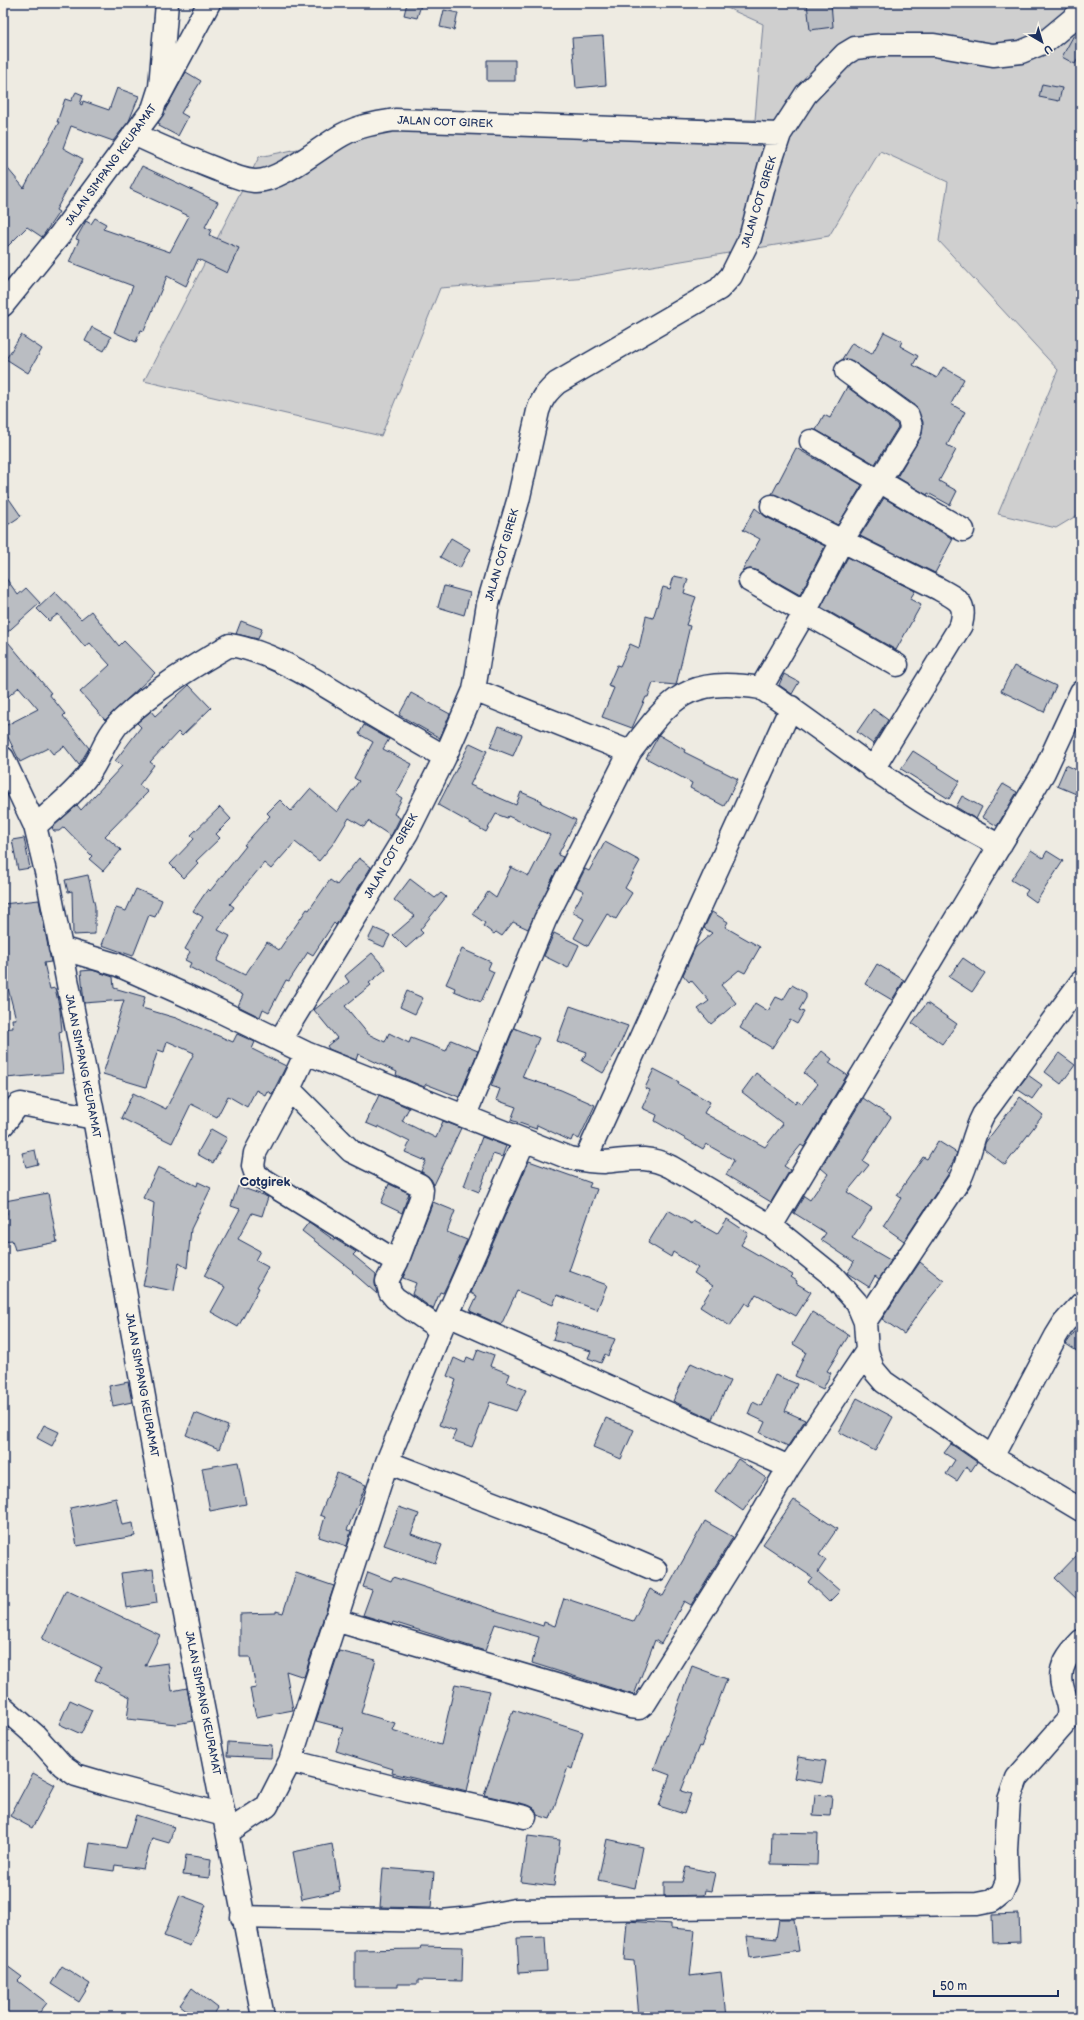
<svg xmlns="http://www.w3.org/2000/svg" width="1084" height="2020" viewBox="0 0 1084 2020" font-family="'Balsamiq Sans',sans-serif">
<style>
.green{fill:#cfcfcf;stroke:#757f96}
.building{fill:#babdc2;stroke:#1b2f5e}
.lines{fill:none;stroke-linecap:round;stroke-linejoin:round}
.minor-casing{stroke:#1b2f5e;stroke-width:25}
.major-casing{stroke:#1b2f5e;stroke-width:25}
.minor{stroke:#f7f3e8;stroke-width:22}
.major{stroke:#f7f3e8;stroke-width:22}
.labels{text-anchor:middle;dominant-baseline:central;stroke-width:3.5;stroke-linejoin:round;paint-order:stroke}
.street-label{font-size:11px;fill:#1b2f5e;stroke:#f7f3e8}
.quarter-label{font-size:13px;font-weight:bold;fill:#1b2f5e;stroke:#f7f3e8}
</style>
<rect width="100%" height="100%" fill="#eeebe2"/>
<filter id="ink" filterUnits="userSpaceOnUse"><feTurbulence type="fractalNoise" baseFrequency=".025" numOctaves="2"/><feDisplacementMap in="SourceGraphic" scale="8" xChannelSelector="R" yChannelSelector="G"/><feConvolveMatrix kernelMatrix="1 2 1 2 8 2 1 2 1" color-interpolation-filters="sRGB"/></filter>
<g filter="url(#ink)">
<path class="green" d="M 716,3 L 1081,3 L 1081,513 L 1056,528 L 998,514 L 1058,370 L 939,241 L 948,182 L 880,151 L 829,236 L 587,277 L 440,288 L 381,436 L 144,381 L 259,157 L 467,114 L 755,120 L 763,24 Z"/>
<path class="building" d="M 407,3 L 421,5 L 417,18 L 404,15 Z
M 807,3 L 831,3 L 833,27 L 810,30 Z
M 444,10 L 458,13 L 454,30 L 440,27 Z
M 1081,28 L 1081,53 L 1075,64 L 1062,57 L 1075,33 Z
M 603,36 L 606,85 L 576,88 L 572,38 Z
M 487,60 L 515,60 L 515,81 L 487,81 Z
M 186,72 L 201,81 L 181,113 L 188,117 L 178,136 L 159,126 L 160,124 L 158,123 Z
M 1042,84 L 1062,88 L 1059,101 L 1039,97 Z
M 117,88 L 139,96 L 129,121 L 113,141 L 71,126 L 63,148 L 83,159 L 56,210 L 59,212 L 42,237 L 27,227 L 3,251 L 3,163 L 24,188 L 59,122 L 57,122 L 65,99 L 71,101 L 76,92 L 83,95 L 80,104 L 82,105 L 83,101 L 109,110 Z
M 142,166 L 218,202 L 205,227 L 211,230 L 209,235 L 239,248 L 227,273 L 198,259 L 186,286 L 167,276 L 144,331 L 141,330 L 136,342 L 114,332 L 133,286 L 69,262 L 79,240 L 76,239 L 86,221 L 91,224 L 95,218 L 106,224 L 103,229 L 170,252 L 189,216 L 130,189 Z
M 92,327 L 111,337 L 104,351 L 85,341 Z
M 884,332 L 902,341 L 900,346 L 918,356 L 913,365 L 937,378 L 943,367 L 964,379 L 951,404 L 965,412 L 947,445 L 956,450 L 939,481 L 957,491 L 950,505 L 928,493 L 927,495 L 897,477 L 922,434 L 923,422 L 916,406 L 853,361 L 842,359 L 852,343 L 872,354 Z
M 21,335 L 42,349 L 28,373 L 6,359 Z
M 847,387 L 897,424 L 898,427 L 875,464 L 816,430 L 824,415 L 830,418 Z
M 796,448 L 862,485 L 838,525 L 772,494 Z
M 3,490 L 21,516 L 3,528 Z
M 884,498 L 953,539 L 935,573 L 860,536 Z
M 755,508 L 766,517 L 825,546 L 800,595 L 756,570 L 750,569 L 742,571 L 760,539 L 743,530 Z
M 451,538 L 470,549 L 460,568 L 440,557 Z
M 848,557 L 915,591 L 910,599 L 921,605 L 896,650 L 821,607 Z
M 3,574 L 18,595 L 26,588 L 40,603 L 3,636 Z
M 674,576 L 688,579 L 684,593 L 696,597 L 686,625 L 690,626 L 676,685 L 653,683 L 648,697 L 646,697 L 632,728 L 602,717 L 614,688 L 608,686 L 617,665 L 620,666 L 630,644 L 639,648 L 646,616 L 653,618 L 663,587 L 670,589 Z
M 444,586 L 470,593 L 464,615 L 438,607 Z
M 55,592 L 81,619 L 91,611 L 119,646 L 124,641 L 155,673 L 105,720 L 80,692 L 110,665 L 90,643 L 85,647 L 58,614 L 49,621 L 37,609 Z
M 241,621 L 262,629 L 258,639 L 236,634 Z
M 3,636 L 51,693 L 49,694 L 65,714 L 63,716 L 89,748 L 79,765 L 64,746 L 53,754 L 48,748 L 20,762 L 3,727 L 38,709 L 19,687 L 3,701 Z
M 1014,666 L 1056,686 L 1044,712 L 1001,691 Z
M 784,674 L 799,682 L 792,694 L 779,685 Z
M 189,685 L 211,708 L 182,736 L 178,732 L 150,762 L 154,765 L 139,785 L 148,792 L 105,836 L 121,850 L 103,871 L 89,859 L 92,856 L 64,827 L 59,831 L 54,831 L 52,828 L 77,805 L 81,810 L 122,766 L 115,761 L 141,727 L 137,723 L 151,711 L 155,716 Z
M 411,693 L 450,714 L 440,738 L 399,715 Z
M 873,709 L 888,720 L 873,744 L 857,732 Z
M 364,725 L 389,739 L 383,749 L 412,764 L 396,794 L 402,798 L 394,814 L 400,818 L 391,836 L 368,821 L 364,827 L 349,818 L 333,844 L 319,861 L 295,842 L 271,869 L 264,863 L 230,904 L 234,907 L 218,930 L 230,936 L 217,961 L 245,975 L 267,942 L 279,950 L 307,909 L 309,910 L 330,880 L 337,885 L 359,858 L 371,867 L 336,925 L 334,923 L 313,955 L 308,952 L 289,981 L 286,980 L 269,1012 L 263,1009 L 260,1017 L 238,1006 L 243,995 L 189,967 L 191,963 L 185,960 L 190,952 L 185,949 L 203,917 L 193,911 L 208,889 L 210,891 L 246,846 L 244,845 L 270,816 L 267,813 L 280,800 L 291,811 L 310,789 L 337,812 L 359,781 L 354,778 L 373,742 L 359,734 Z
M 499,726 L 522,735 L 513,756 L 490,747 Z
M 659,735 L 685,750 L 684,752 L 738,779 L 724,806 L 690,788 L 692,783 L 646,758 Z
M 470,743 L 487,751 L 470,785 L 516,805 L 521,792 L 542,801 L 541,803 L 576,820 L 558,855 L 563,857 L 528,929 L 513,922 L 502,936 L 496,932 L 494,934 L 483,926 L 485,923 L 472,914 L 488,892 L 496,898 L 511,867 L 529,876 L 550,835 L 508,816 L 507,818 L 496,814 L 486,832 L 438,805 Z
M 913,751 L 960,781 L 949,799 L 901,769 Z
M 1066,765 L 1081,772 L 1081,796 L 1057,786 Z
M 1003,784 L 1017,792 L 997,826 L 982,817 Z
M 962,796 L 982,807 L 976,819 L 956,807 Z
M 220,807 L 231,819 L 216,834 L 220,838 L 196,861 L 198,863 L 184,878 L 170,864 L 194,839 L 191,835 Z
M 24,838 L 30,868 L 18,870 L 12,840 Z
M 605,842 L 640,861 L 625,888 L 632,893 L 616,919 L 607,914 L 588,946 L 574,938 L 584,919 L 572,912 L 584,891 L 576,887 L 585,869 L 589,871 Z
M 1031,850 L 1043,858 L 1047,851 L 1063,861 L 1036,902 L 1025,894 L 1028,890 L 1011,880 Z
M 88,875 L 95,906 L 95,934 L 73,935 L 72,891 L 68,892 L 65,880 Z
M 410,879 L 435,898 L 441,893 L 446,897 L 420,930 L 423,933 L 406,948 L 393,935 L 415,916 L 394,900 Z
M 136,889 L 162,900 L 155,917 L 149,915 L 133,956 L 102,945 L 116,908 L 126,911 Z
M 39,900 L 51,962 L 44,963 L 50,989 L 55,988 L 60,1010 L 62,1031 L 59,1032 L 63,1073 L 6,1078 L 3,1052 L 3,1029 L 13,1028 L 12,1019 L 16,1019 L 3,969 L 3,904 Z
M 712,912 L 728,922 L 725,927 L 760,947 L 745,973 L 739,970 L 721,985 L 736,1003 L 711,1024 L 698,1009 L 709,1001 L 691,980 L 689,982 L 683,975 L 695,948 L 712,933 L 704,928 Z
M 374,928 L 390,935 L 384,947 L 368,940 Z
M 554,933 L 579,945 L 568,968 L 544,956 Z
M 462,949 L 491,962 L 488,969 L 494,972 L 481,1002 L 454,991 L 455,988 L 446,984 Z
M 372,953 L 386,969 L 369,983 L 371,985 L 345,1006 L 368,1034 L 385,1042 L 389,1033 L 409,1043 L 411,1038 L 446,1051 L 451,1040 L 478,1051 L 459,1097 L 426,1084 L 424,1087 L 396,1075 L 397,1072 L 358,1054 L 356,1060 L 329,1049 L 327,1046 L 337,1038 L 314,1010 L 349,982 L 345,976 Z
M 963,958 L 985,973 L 972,992 L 949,977 Z
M 877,964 L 904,980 L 892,1000 L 865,984 Z
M 92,970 L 113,977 L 114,988 L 145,997 L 142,1008 L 176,1018 L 233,1042 L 237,1034 L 255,1042 L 252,1049 L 286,1066 L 272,1094 L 267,1091 L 265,1095 L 256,1090 L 247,1107 L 228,1096 L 217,1117 L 191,1104 L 172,1143 L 121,1118 L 133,1093 L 166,1109 L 194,1053 L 167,1041 L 164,1052 L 158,1050 L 146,1087 L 103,1074 L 118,1027 L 116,1026 L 124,1000 L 84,1003 L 81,971 Z
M 792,985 L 806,993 L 806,998 L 799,1010 L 804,1012 L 797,1024 L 790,1020 L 772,1048 L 740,1028 L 755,1003 L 768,1011 L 776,997 L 783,1000 Z
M 407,991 L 423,998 L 415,1014 L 400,1007 Z
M 927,1003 L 957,1024 L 942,1044 L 912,1023 Z
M 570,1006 L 628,1026 L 618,1049 L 603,1073 L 582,1061 L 587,1052 L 557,1041 Z
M 514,1028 L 539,1038 L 522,1077 L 561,1090 L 595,1105 L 579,1139 L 573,1136 L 571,1141 L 537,1125 L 536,1129 L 511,1120 L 516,1107 L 496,1100 L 500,1089 L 491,1086 Z
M 822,1051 L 832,1059 L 829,1063 L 847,1075 L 804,1147 L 801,1145 L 784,1166 L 790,1170 L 771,1202 L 726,1175 L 734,1160 L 706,1144 L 703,1149 L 655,1121 L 657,1115 L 642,1108 L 650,1090 L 645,1088 L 654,1069 L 679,1082 L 678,1084 L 710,1102 L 704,1113 L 765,1147 L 783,1124 L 742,1092 L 756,1073 L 795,1103 L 797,1100 L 802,1104 L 818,1084 L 804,1073 Z
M 1059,1053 L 1075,1065 L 1061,1084 L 1045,1072 Z
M 1028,1075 L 1042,1085 L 1032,1099 L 1017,1089 Z
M 379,1095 L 409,1108 L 402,1121 L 436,1138 L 443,1121 L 461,1128 L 434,1185 L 431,1179 L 421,1171 L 426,1161 L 405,1152 L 410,1142 L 378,1126 L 378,1128 L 366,1123 Z
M 1020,1097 L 1043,1115 L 1005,1165 L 984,1149 L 985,1143 Z
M 863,1098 L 891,1117 L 863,1161 L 869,1165 L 847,1192 L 872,1208 L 852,1238 L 890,1260 L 901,1246 L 879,1279 L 875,1276 L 869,1287 L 847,1273 L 854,1262 L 821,1240 L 826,1233 L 794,1213 L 804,1196 L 810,1200 L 828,1174 L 821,1168 Z
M 211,1129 L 227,1138 L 213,1163 L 197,1154 Z
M 482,1137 L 506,1146 L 502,1157 L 493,1154 L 479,1192 L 464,1186 Z
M 938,1141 L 957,1153 L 954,1160 L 947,1172 L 949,1173 L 904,1241 L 883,1226 L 901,1198 L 897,1195 L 923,1157 L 927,1159 Z
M 35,1150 L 38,1164 L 26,1167 L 22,1153 Z
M 529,1161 L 591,1183 L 589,1187 L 597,1189 L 569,1271 L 607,1285 L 597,1310 L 557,1295 L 553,1305 L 517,1291 L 501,1325 L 470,1311 L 477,1296 L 471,1293 Z
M 158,1167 L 197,1186 L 198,1182 L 211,1188 L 191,1229 L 187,1268 L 179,1263 L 174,1291 L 143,1285 L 148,1265 L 154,1203 L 143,1198 Z
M 389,1184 L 409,1193 L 402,1213 L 381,1203 Z
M 238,1186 L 268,1197 L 262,1216 L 252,1213 L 238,1239 L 260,1251 L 255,1260 L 268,1267 L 257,1287 L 259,1288 L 238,1327 L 211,1312 L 225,1287 L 204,1276 L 240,1209 L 231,1206 Z
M 48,1193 L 57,1242 L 15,1250 L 12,1240 L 3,1241 L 3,1215 L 7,1214 L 5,1201 Z
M 433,1202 L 455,1211 L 447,1232 L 467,1240 L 448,1283 L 443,1293 L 440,1292 L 433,1309 L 412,1294 L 416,1283 L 403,1278 Z
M 668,1210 L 692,1224 L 694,1221 L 717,1234 L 727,1219 L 748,1233 L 741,1245 L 793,1275 L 791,1277 L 797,1281 L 796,1283 L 811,1292 L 796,1316 L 756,1294 L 749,1306 L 745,1303 L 730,1326 L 700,1307 L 713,1286 L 694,1273 L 698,1268 L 673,1252 L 671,1257 L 648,1243 Z
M 309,1222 L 334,1240 L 335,1239 L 356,1252 L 353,1255 L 376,1274 L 375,1284 L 377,1294 L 352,1272 L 353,1271 L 302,1231 Z
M 920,1262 L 944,1281 L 924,1305 L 904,1334 L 882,1319 Z
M 812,1312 L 849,1335 L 827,1371 L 831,1373 L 823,1389 L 795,1376 L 806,1352 L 793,1344 Z
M 558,1322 L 615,1339 L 608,1356 L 605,1354 L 601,1363 L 588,1358 L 591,1351 L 553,1340 Z
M 1081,1323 L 1081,1354 L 1066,1344 Z
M 478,1349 L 494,1355 L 490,1366 L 510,1374 L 507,1382 L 526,1390 L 516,1411 L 490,1402 L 472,1447 L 452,1440 L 456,1431 L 439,1425 L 456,1380 L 447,1376 L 454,1358 L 465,1363 L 467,1357 L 474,1360 Z
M 691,1363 L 730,1381 L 712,1419 L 673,1401 Z
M 775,1375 L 797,1384 L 785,1411 L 805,1420 L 788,1446 L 760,1433 L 765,1422 L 748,1414 L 753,1402 L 761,1406 Z
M 128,1382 L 132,1402 L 113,1406 L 109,1386 Z
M 857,1398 L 893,1417 L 875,1451 L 839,1432 Z
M 195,1413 L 228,1426 L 219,1449 L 186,1435 Z
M 606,1418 L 634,1430 L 621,1459 L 593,1447 Z
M 44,1425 L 59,1432 L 52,1446 L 37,1438 Z
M 951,1444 L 977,1462 L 971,1471 L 966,1467 L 957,1481 L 946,1474 L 955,1460 L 944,1453 Z
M 738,1459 L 766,1478 L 743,1511 L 715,1491 Z
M 238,1462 L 246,1504 L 210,1511 L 202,1468 Z
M 337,1473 L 366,1485 L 347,1530 L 351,1531 L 347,1546 L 319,1537 L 325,1517 L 320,1515 Z
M 116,1498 L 122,1525 L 133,1523 L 135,1536 L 77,1546 L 70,1508 Z
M 794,1500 L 837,1529 L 819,1555 L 826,1560 L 818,1572 L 840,1591 L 829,1602 L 808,1582 L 812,1577 L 763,1544 Z
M 399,1507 L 419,1514 L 411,1534 L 442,1545 L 435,1563 L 384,1545 Z
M 705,1521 L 733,1537 L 691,1605 L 684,1601 L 661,1644 L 655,1640 L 634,1695 L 532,1663 L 539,1637 L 495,1624 L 485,1651 L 393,1622 L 392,1624 L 363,1615 L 372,1590 L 363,1587 L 368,1572 L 391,1581 L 393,1577 L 543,1626 L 544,1622 L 555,1626 L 564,1598 L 633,1621 L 650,1589 L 663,1596 Z
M 1081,1551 L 1081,1603 L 1055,1578 Z
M 153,1569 L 157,1603 L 126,1608 L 121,1573 Z
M 296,1573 L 334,1586 L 304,1677 L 286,1671 L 293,1710 L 256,1717 L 250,1689 L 256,1688 L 250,1657 L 240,1657 L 240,1614 L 276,1613 L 276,1611 L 283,1613 Z
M 66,1590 L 160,1635 L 145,1666 L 168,1663 L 172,1691 L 187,1688 L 193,1721 L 176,1724 L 127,1719 L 130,1697 L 95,1680 L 101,1667 L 42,1639 Z
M 339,1651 L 376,1660 L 361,1713 L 395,1723 L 392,1730 L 441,1745 L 455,1684 L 490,1691 L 467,1791 L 392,1773 L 393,1769 L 336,1751 L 343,1728 L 316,1721 Z
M 692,1666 L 727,1679 L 701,1747 L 699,1746 L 681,1791 L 691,1794 L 684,1814 L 659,1806 L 670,1775 L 654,1769 Z
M 70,1700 L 92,1710 L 81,1734 L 59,1724 Z
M 513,1710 L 583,1732 L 572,1769 L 568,1767 L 550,1819 L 537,1815 L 534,1808 L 528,1805 L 484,1795 Z
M 228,1742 L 272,1745 L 271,1758 L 227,1756 Z
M 798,1757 L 826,1761 L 822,1783 L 794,1778 Z
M 33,1773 L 55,1785 L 32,1828 L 10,1816 Z
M 815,1795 L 832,1796 L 830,1816 L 813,1815 Z
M 136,1815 L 174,1827 L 169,1843 L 152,1838 L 143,1869 L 115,1865 L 114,1871 L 86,1867 L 90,1843 L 126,1848 Z
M 772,1832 L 818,1833 L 817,1865 L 771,1864 Z
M 528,1836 L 560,1840 L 554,1886 L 521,1882 Z
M 607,1839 L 643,1847 L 635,1888 L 598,1880 Z
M 332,1844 L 340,1891 L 302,1899 L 293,1852 Z
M 186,1855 L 211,1859 L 209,1878 L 183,1875 Z
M 686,1867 L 715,1873 L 711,1891 L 705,1890 L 704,1895 L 664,1896 L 664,1882 L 682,1882 Z
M 383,1868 L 434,1872 L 431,1908 L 380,1907 Z
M 180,1895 L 206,1905 L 190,1946 L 164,1936 Z
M 1019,1914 L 1020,1942 L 993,1943 L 992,1915 Z
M 779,1919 L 794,1919 L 799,1951 L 750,1958 L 747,1936 L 776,1939 Z
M 627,1921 L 671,1924 L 671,1928 L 695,1930 L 690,1976 L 721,1972 L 726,2017 L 639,2017 L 634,1961 L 624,1960 Z
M 545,1937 L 547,1971 L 519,1973 L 517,1938 Z
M 421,1946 L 463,1947 L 462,1981 L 418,1980 L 418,1984 L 398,1984 L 398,1987 L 355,1987 L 355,1950 L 420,1949 Z
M 3,1963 L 22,1977 L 18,1981 L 47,2003 L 36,2017 L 3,2017 Z
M 62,1966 L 90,1984 L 79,2002 L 51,1984 Z
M 192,1988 L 218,2008 L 212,2017 L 196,2017 L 180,2005 Z"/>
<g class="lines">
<g class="minor-casing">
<path id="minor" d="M 158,98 L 209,3
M 134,134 C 161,147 188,158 216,169 C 228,174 241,180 254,181 C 278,183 320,147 342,135 C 358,126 376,123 395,120 L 780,134
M 846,371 L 908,416 L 911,426 L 910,432 L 842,541 L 805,612 L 761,688 C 812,722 860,760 910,794 C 939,814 970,829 1000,846
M 811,441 L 963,530
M 772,506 L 939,589 C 958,600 967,602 961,625 L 873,769
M 750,581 L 897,665
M 630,752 C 672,696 687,677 761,688
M 35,826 C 53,810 74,794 88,775 C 101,757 106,735 122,720 C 154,690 192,667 230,645 C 278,653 330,689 371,714 C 396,729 421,743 445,757
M 60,948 L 118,965 L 203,1003 L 306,1053 L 569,1158 C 580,1160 592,1162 604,1162 C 630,1160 645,1154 671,1167 L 771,1226 L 833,1276 L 857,1303 L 865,1322 L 867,1351 L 873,1369 L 884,1382 L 992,1457 L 1081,1510
M 280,1040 L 407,833 L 445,757 L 474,690 L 488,604 L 518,501 L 538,411 C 542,398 547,392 557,383 L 719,289 L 731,276 L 750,238 L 770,164 L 780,134 L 806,94 L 845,54 L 855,48 L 881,45 L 934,45 L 993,55 L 1021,52 L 1045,42 L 1081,12
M 306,1053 L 289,1089 L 255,1153 L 253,1166 L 256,1175 L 397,1262
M 289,1089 L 351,1151 L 420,1185 L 422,1189 L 421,1198 L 397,1262 L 387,1281 L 390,1292 L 395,1298 L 441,1330
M 465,1115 L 545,920 L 630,752 L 474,690
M 3,1125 L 18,1105 L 21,1104 L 94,1118
M 585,1160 L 791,707
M 771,1226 L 1044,772 L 1081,692
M 448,1315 L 789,1467
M 865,1322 L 960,1179 C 970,1159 972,1136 983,1115 L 1081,982
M 992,1457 L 1056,1336 L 1064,1323 L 1081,1304
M 387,1462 L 570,1533 L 656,1570
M 335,1620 L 631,1707 L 639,1708 L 645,1703 L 749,1536 L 789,1467 L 867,1351
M 3,1707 L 36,1736 L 62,1765 L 76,1775 L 110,1785 L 224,1815
M 290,1761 L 408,1791 L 525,1817
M 228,1832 L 267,1806 L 290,1761 L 387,1462 L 441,1330 L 524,1141
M 242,1917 L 441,1921 L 473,1918 L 515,1910 L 977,1904 L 992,1901 L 1002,1893 L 1007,1881 L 1006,1850 L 1009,1800 L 1017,1778 L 1067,1721 C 1071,1707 1065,1699 1062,1685 C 1058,1667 1069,1653 1081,1641"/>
</g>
<g class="major-casing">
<path id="major" d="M 3,305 L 59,236 L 153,109 L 160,87 L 167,3
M 3,758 L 35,826 L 47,876 L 94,1118 L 158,1475 L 263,2017"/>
</g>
<use href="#minor" class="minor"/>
<use href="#major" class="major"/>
</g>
</g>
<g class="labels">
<g class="street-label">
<text transform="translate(445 122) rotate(2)">JALAN COT GIREK</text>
<text transform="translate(111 165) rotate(-54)">JALAN SIMPANG KEURAMAT</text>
<text transform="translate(759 202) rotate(-73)">JALAN COT GIREK</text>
<text transform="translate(502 555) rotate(-74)">JALAN COT GIREK</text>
<text transform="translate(391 856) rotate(-60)">JALAN COT GIREK</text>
<text transform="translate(83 1066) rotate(79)">JALAN SIMPANG KEURAMAT</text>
<text transform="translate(142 1385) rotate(80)">JALAN SIMPANG KEURAMAT</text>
<text transform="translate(203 1703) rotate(79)">JALAN SIMPANG KEURAMAT</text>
</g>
<g class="quarter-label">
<text x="265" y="1182">Cotgirek</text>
</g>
</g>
<rect width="1084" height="2020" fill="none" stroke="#f7f3e8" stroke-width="16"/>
<rect x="8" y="8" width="1068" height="2004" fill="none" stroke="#1b2f5e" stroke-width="1.5" filter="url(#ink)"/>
<g transform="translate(1042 42) rotate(142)" stroke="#f7f3e8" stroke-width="3" paint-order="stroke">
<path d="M0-3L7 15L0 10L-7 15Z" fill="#1b2f5e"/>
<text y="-6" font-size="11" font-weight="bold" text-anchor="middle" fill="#1b2f5e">U</text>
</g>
<path d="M934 1990v6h124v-6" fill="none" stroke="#1b2f5e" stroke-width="2"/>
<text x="940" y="1990" font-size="12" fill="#1b2f5e" stroke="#f7f3e8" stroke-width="3" paint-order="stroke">50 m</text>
</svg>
